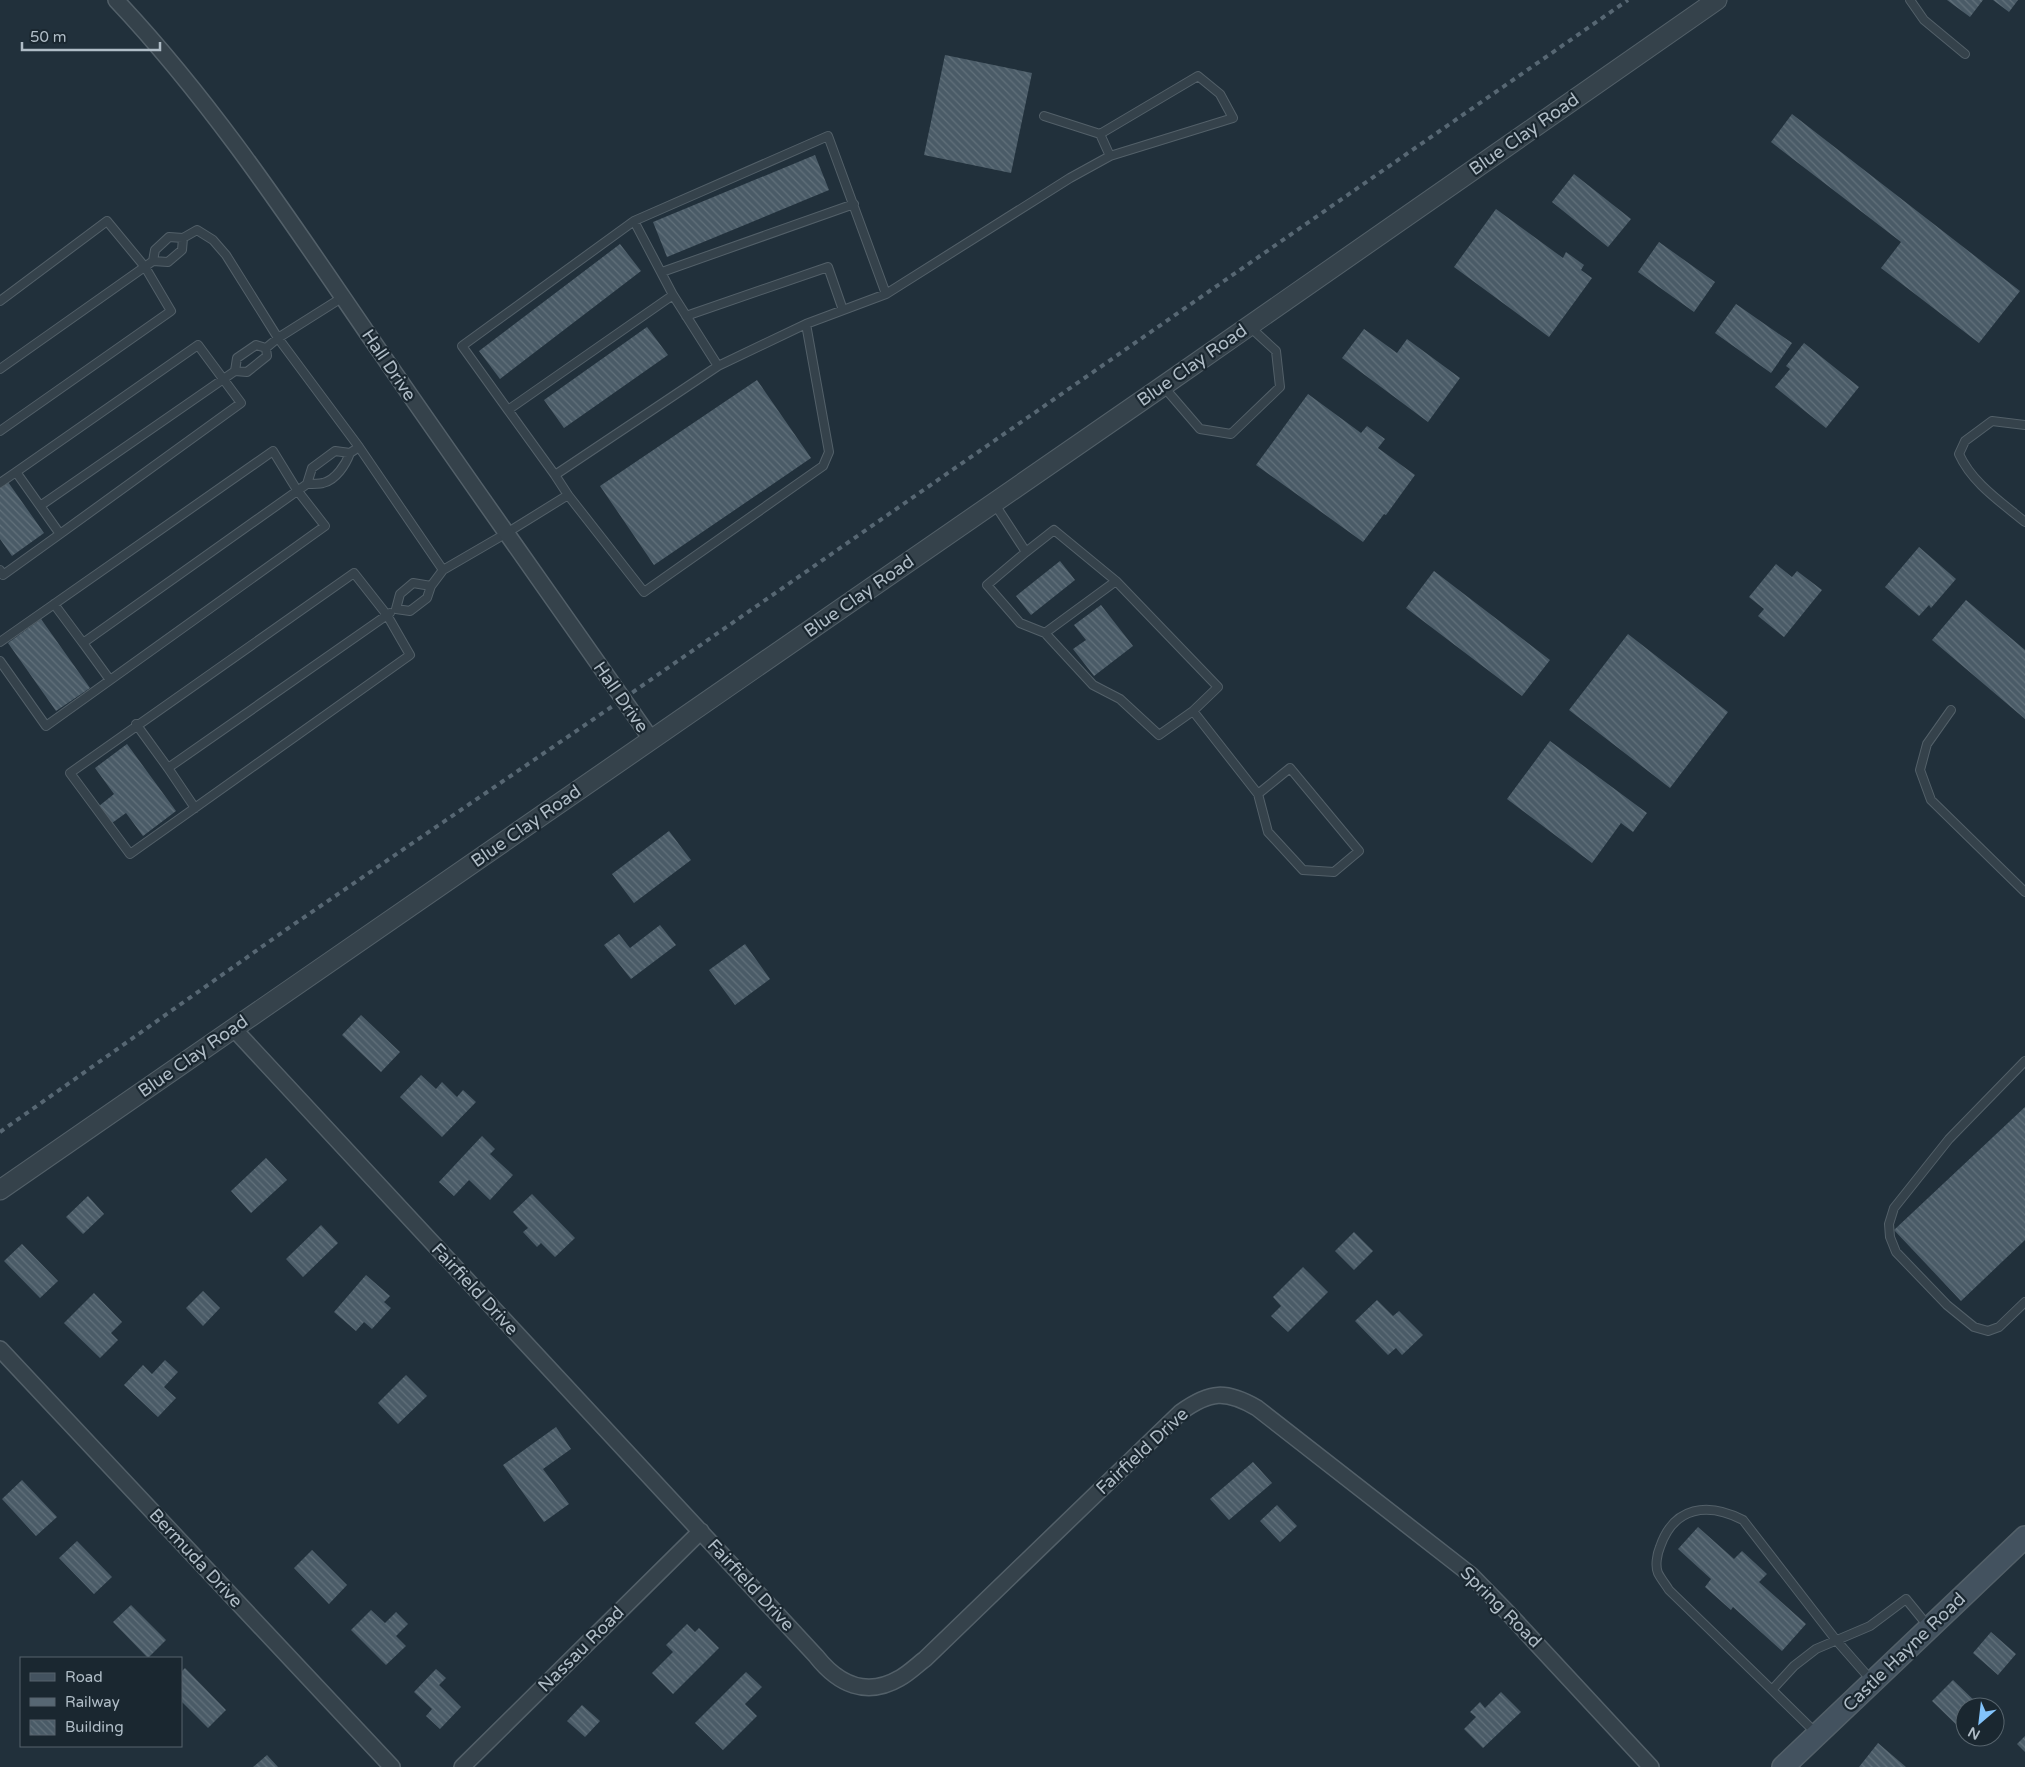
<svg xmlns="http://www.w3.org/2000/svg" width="2025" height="1767" viewBox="0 0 2025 1767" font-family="'Varela Round',sans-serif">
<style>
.building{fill:url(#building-back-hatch)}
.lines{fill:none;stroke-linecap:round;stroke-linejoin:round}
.service-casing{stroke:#536069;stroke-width:10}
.minor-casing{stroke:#536069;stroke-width:18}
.tertiary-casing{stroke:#536069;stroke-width:21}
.secondary-casing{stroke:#536069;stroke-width:24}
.service{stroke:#35424b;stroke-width:8}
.minor{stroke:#35424b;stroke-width:15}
.tertiary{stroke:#35424b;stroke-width:19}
.secondary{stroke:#43525f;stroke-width:21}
.rail{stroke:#576773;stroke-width:4;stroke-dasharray:5 5;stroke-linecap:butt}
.labels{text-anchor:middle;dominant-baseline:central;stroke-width:4.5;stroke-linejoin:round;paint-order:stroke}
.street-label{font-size:18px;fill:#b0bdc7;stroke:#1a2730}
</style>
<defs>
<pattern id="building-back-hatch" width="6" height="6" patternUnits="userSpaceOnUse" patternTransform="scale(1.25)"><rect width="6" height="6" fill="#4a5b67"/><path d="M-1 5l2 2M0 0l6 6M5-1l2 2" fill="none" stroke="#62717b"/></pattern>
</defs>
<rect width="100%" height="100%" fill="#21303b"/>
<path class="building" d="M 1947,0 L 1983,0 L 1970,17 Z
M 1993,0 L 2018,0 L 2009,12 Z
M 945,55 L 1032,73 L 1011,173 L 924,155 Z
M 1792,114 L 2020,291 L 1979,343 L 1881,268 L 1901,242 L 1771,142 Z
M 815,155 L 829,190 L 667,257 L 653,222 Z
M 1574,174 L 1631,219 L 1608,247 L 1552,202 Z
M 1496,209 L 1563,258 L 1566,252 L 1584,265 L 1581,270 L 1592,278 L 1549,337 L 1454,267 Z
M 1659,242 L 1715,282 L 1694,312 L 1638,272 Z
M 620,244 L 641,271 L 500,379 L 479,351 Z
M 1736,304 L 1792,343 L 1771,373 L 1715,333 Z
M 647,327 L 668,355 L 564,428 L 544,400 Z
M 1364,329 L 1397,353 L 1407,339 L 1460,378 L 1428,422 L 1342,358 Z
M 1804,343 L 1859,387 L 1826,428 L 1775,387 L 1790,369 L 1786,366 Z
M 757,380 L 811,458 L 654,565 L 600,486 Z
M 1308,394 L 1361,433 L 1367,426 L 1385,439 L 1378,448 L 1415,475 L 1386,515 L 1384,514 L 1363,542 L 1256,465 Z
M 8,482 L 44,533 L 12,556 L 0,539 L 0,488 Z
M 1919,547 L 1956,579 L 1931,608 L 1929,605 L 1919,616 L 1885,587 Z
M 1060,561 L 1075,580 L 1031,615 L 1016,596 Z
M 1776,564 L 1792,577 L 1797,571 L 1822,590 L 1784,637 L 1758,616 L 1764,609 L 1749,597 Z
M 1434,571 L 1550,660 L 1522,696 L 1406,608 Z
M 1966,600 L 2025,650 L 2025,719 L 1932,640 Z
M 1101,605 L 1133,646 L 1094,676 L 1073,649 L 1086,640 L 1074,625 Z
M 41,619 L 90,688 L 56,711 L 8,643 Z
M 1628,634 L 1728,712 L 1670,788 L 1569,710 Z
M 1550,741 L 1647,813 L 1633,832 L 1621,823 L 1592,863 L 1507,799 Z
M 127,744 L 176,811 L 143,836 L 126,813 L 112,823 L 99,806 L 114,794 L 95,768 Z
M 669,831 L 691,860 L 634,903 L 612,874 Z
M 660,925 L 676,945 L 631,979 L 604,945 L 619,934 L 630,948 Z
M 745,944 L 770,979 L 735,1005 L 709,970 Z
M 361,1015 L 400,1052 L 381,1072 L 342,1035 Z
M 421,1075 L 436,1089 L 442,1082 L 457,1097 L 463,1090 L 476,1102 L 442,1137 L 400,1097 Z
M 2025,1107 L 2025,1240 L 1961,1301 L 1894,1230 Z
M 482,1136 L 495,1149 L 490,1154 L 513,1175 L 490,1200 L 469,1180 L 454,1196 L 439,1182 Z
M 266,1158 L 287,1180 L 251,1213 L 231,1191 Z
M 532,1194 L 575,1238 L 555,1257 L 541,1243 L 537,1247 L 523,1232 L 528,1228 L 513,1212 Z
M 88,1196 L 104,1214 L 83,1234 L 66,1217 Z
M 321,1225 L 338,1243 L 303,1277 L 286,1259 Z
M 1354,1232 L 1373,1251 L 1354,1270 L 1335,1251 Z
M 22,1244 L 58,1281 L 40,1298 L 4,1261 Z
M 1303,1267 L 1328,1292 L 1288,1332 L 1271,1316 L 1281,1306 L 1273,1297 Z
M 366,1275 L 390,1296 L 384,1302 L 391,1308 L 372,1329 L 364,1322 L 356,1331 L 334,1312 Z
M 203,1291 L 220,1308 L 203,1326 L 186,1308 Z
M 94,1293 L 122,1322 L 111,1333 L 118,1340 L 100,1358 L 64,1323 Z
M 1377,1300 L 1393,1316 L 1399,1311 L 1423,1335 L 1402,1355 L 1396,1348 L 1388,1355 L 1355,1321 Z
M 165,1360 L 178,1372 L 164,1387 L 176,1398 L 158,1417 L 124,1385 L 143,1365 L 152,1374 Z
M 406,1375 L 427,1396 L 398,1424 L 378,1403 Z
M 556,1427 L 571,1449 L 543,1469 L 569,1504 L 544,1522 L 503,1465 Z
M 1253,1462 L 1272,1483 L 1229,1520 L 1210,1499 Z
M 22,1480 L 57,1517 L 36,1536 L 2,1499 Z
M 1277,1505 L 1297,1526 L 1280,1542 L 1260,1521 Z
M 1698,1527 L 1734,1559 L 1742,1551 L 1767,1574 L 1759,1582 L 1806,1624 L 1782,1651 L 1733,1607 L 1731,1610 L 1705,1587 L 1711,1579 L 1678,1549 Z
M 77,1541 L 112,1577 L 94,1594 L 59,1558 Z
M 312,1550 L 347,1585 L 329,1604 L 294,1568 Z
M 131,1605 L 166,1640 L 148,1658 L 113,1622 Z
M 371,1610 L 385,1623 L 396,1612 L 408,1624 L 396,1636 L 406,1646 L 386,1665 L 351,1630 Z
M 687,1624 L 695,1632 L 699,1628 L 719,1648 L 673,1694 L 652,1673 L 673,1652 L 666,1645 Z
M 1991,1632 L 2016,1654 L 1998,1675 L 1973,1653 Z
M 185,1668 L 226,1710 L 208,1728 L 181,1701 L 181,1672 Z
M 436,1669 L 446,1678 L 439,1685 L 461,1707 L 440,1729 L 426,1716 L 432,1709 L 414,1692 Z
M 746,1672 L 762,1687 L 745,1704 L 757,1716 L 723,1750 L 695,1723 Z
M 1953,1680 L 1981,1707 L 1965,1707 L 1965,1733 L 1932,1701 Z
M 1501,1692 L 1521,1712 L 1483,1748 L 1464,1729 L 1476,1717 L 1470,1712 L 1480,1702 L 1485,1708 Z
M 582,1705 L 600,1721 L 585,1737 L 567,1721 Z
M 2025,1736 L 2025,1752 L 2017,1744 Z
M 1970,1737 L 1985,1737 L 1978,1744 Z
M 1878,1743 L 1906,1767 L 1859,1767 Z
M 267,1755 L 278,1767 L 253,1767 Z"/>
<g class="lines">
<g class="service-casing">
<path id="service" d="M 1910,0 L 1924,20 L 1965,54
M 1044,116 L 1100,134 L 1110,156
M 634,221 L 828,136 L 886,294
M 153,261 L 155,250 L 169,237 L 183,238 L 197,230 L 213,240 L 226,255 L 278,338 L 343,297
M 662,272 L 854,204
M 0,301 L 107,221 L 145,267 L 171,311 L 0,431
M 686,316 L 828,267 L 843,310
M 806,324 L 886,294 L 1070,178 L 1110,156 L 1233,118 L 1220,94 L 1198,76 L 1100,134
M 256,345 L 266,348 L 267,356 L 247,372 L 235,371 L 237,358 Z
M 266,348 L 278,338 L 359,447
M 0,369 L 153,261 L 168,262 L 182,250 L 183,238
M 1163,386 L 1200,429 L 1231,434 L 1280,387 L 1276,351 L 1250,327
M 508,410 L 462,346 L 634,221 L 673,295
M 2025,425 L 1992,421 L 1965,441 L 1959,454 C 1972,483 2001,502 2025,522
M 350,453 C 346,464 336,480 323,483 C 318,484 312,484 307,484 L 312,468 L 335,451 L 350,453 L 359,447 L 443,570
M 16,472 L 198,345 L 241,403 L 60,534
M 555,475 L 508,410 L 673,295 L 718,366
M 0,483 L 16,472 L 60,534 L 3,575 L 0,570
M 994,503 L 1026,552 L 987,585 L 1020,623 L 1045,633 L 1116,581 L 1054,530 L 1026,552
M 40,506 L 235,371
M 354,573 L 387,615 L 410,655 L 130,854 L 70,773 Z
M 431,586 L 413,583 L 400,594 L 396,609 L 410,611 L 427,598 L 431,586 L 443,570 L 505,534 L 568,495 L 644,592 L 823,466 L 829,452 L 806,324 L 718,366 L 555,475 L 568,495
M 54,604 L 83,643
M 1045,633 L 1093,685 L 1120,699 L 1159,735 L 1193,711 L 1218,687 L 1116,581
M 0,642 L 273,451 L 297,490 L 325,526 L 46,726 L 0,661
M 110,680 L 83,643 L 307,484
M 1951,710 L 1927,744 L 1920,770 L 1931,800 L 2025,892
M 1193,711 L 1258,794 L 1268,832 L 1303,870 L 1334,872 L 1359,851 L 1290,768 L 1258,794
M 136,724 L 168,768
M 195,808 L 168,768 L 390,613
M 2025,1061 L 1949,1139 L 1894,1208 L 1889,1224 L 1890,1237 L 1896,1252 L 1947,1305 L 1974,1327 L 1988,1331 L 1999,1327 L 2025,1302
M 1772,1690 L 1669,1590 C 1666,1585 1661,1579 1658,1573 C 1655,1566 1657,1554 1660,1547 C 1674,1506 1708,1502 1743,1520 L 1836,1640 L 1872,1681
M 1817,1734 L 1772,1690 L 1794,1666 L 1816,1649 L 1870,1626 L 1906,1599 L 1928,1626"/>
</g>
<g class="minor-casing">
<path id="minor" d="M 116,0 C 218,108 299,234 383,356 C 471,484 562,611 651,739
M 233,1028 L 816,1656 C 838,1684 866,1698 900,1678 C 909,1673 917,1665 925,1659 L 1181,1412 C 1210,1391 1226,1390 1257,1408 L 1471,1575 L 1509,1614 L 1651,1767
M 0,1349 L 392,1767
M 462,1767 L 701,1531"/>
</g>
<g class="tertiary-casing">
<path id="tertiary" d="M 0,1190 L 1163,386 L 1717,0"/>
</g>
<g class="secondary-casing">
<path id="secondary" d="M 1783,1767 L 2025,1537"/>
</g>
<use href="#service" class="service"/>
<use href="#minor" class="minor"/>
<use href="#tertiary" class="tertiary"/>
<use href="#secondary" class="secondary"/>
<path class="rail" d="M 0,1132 L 287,929 L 623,699 L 1628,0"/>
</g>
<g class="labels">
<g class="street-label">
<text transform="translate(1524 134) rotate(-35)">Blue Clay Road</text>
<text transform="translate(389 365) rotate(56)">Hall Drive</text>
<text transform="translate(1192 365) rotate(-35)">Blue Clay Road</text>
<text transform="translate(859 596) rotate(-35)">Blue Clay Road</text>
<text transform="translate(621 697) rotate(55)">Hall Drive</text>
<text transform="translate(526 826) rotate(-35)">Blue Clay Road</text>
<text transform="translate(193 1056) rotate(-35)">Blue Clay Road</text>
<text transform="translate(475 1289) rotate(47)">Fairfield Drive</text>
<text transform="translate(1142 1451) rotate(-43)">Fairfield Drive</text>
<text transform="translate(196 1558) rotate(47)">Bermuda Drive</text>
<text transform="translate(751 1585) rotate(47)">Fairfield Drive</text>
<text transform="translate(1501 1607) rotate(45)">Spring Road</text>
<text transform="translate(581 1649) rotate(-45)">Nassau Road</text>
<text transform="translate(1904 1652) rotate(-44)">Castle Hayne Road</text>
</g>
</g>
<rect x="20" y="1657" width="162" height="90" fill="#1a2730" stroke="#56636c"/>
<rect x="30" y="1673" width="25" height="8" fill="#43525f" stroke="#56636c"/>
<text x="65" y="1682" font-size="15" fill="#b0bdc7">Road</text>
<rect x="30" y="1698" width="25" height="8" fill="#576773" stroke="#56636c"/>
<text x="65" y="1707" font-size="15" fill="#b0bdc7">Railway</text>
<rect x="30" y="1720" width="25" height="15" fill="url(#building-back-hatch)" stroke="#56636c"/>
<text x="65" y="1732" font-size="15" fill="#b0bdc7">Building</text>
<g transform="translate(1980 1722) rotate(208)"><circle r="24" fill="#1a2730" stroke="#56636c"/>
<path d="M0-4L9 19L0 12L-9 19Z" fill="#82c3fb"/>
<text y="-8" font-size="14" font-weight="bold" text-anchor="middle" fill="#b0bdc7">N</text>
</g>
<path d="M22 42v8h138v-8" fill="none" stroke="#b0bdc7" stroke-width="2.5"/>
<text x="30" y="42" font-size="15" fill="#b0bdc7" stroke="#1a2730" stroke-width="4" paint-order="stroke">50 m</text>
</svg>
